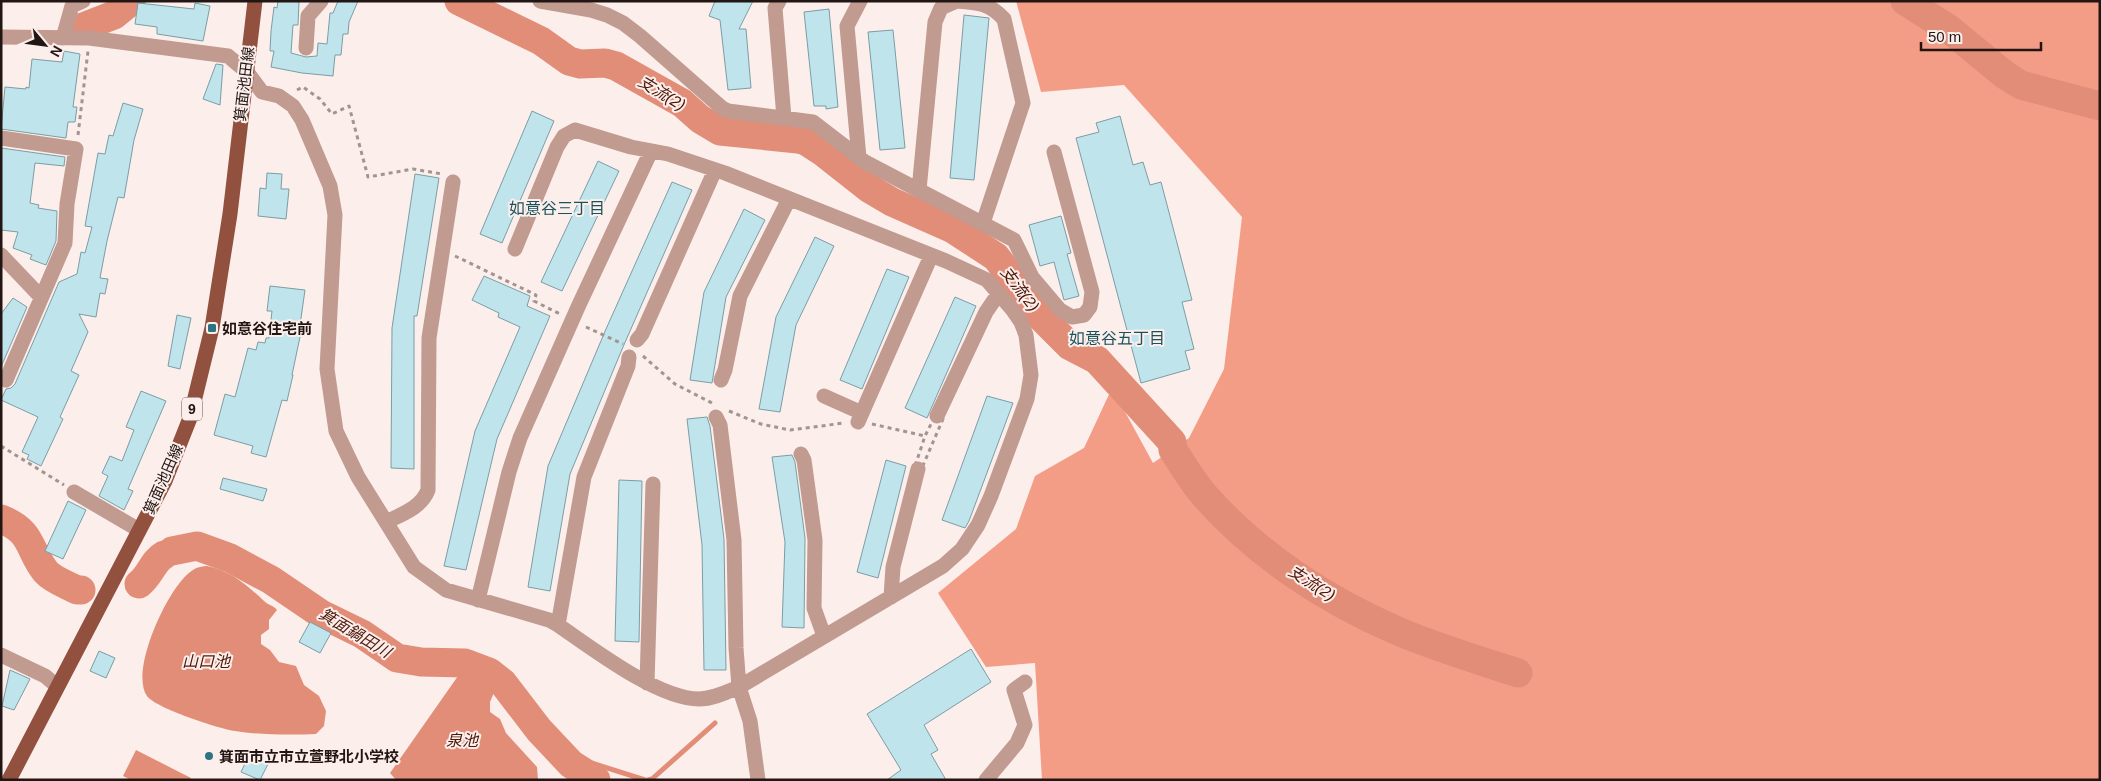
<svg xmlns="http://www.w3.org/2000/svg" width="2101" height="781" viewBox="0 0 2101 781" font-family="Arial,'Noto Sans JP',sans-serif">
<style>
.forest{fill:#f49d86}
.water{fill:#e28d77}
.lines{fill:none;stroke-linecap:round;stroke-linejoin:round}
.stream{stroke:#e28d77;stroke-width:5}
.river{stroke:#e28d77;stroke-width:29}
.building{fill:#c0e4ec;stroke:#7b9da5}
.path{stroke:#a19491;stroke-width:3;stroke-dasharray:4 4;stroke-linecap:butt}
.minor{stroke:#c19a90;stroke-width:15}
.major{stroke:#92503f;stroke-width:15}
.poi-dot{fill:#2d7381;stroke:#fceeeb;stroke-width:2}
.labels{text-anchor:middle;dominant-baseline:central;stroke-width:4;stroke-linejoin:round;paint-order:stroke}
.shield{fill:#fceeeb;stroke:#635754;stroke-width:1}
.shield-label{font-size:14px;font-weight:bold;fill:#211613}
.street-label{font-size:15px;fill:#211613;stroke:#fceeeb}
.poi-label{font-size:15px;font-weight:bold;fill:#211613;stroke:#fceeeb;text-anchor:start}
.water-label{font-size:16px;font-style:italic;fill:#4d180a;stroke:#fceeeb}
.neighbourhood-label{font-size:16px;fill:#19525c;stroke:#fceeeb}
</style>
<rect width="100%" height="100%" fill="#fceeeb"/>
<path class="forest" d="M 1016,1 L 2100,1 L 2100,780 L 1042,780 L 1035,663 L 986,667 L 938,593 L 1016,529 L 1035,476 L 1084,448 L 1112,388 L 1153,463 L 1189,438 L 1224,369 L 1242,217 L 1124,85 L 1041,92 Z"/>
<path class="water" d="M 207,566 C 230,570 248,586 264,601 C 268,605 273,605 277,610 L 269,620 L 269,629 L 261,635 L 261,644 L 270,650 L 279,662 L 296,666 L 304,685 L 319,696 L 326,711 L 324,726 L 316,734 C 291,735 260,735 235,731 C 220,729 155,708 147,696 C 129,671 169,584 193,570 C 197,567 203,566 207,566 Z
M 458,676 L 480,681 L 495,690 L 490,702 L 490,712 L 500,719 L 506,733 L 537,767 L 538,780 L 396,780 L 390,773 Z
M 136,750 L 191,778 L 190,780 L 131,780 L 123,776 Z"/>
<g class="lines">
<path class="stream" d="M 564,755 L 576,758 L 645,780
M 648,780 L 652,779 L 715,723"/>
<path class="river" d="M 459,1 L 541,41 L 569,61 L 580,64 L 605,63 L 616,66 L 682,103 L 700,119 L 720,131 L 798,139 L 806,141 L 823,152 L 870,189 L 892,202 L 953,229 L 996,257 L 1042,318 L 1070,346 L 1097,360 L 1172,442 L 1173,450 C 1183,465 1193,483 1205,496 C 1257,555 1327,601 1400,632 C 1438,648 1478,660 1518,673
M 1905,1 L 1949,29 L 2005,75 L 2021,85 L 2100,106
M 78,29 L 114,15 L 131,1
M 1,519 C 34,532 28,550 46,572 C 53,580 68,585 77,590 L 81,590
M 172,551 L 197,546 L 230,558 L 271,580 L 321,614 L 362,634 L 397,658 L 421,662 L 465,663 L 489,672 L 503,683 L 539,730 L 571,764 L 596,780
M 139,584 C 150,576 153,561 164,555"/>
</g>
<path class="building" d="M 278,1 L 299,1 L 298,25 L 293,25 L 291,53 L 306,57 L 317,56 L 318,43 L 327,44 L 330,13 L 333,13 L 338,1 L 358,1 L 349,22 L 348,34 L 343,34 L 341,55 L 335,55 L 333,76 L 302,73 L 271,67 L 274,51 L 270,51 L 271,31 L 274,7 L 277,8 Z
M 715,1 L 753,1 L 739,29 L 746,29 L 751,88 L 728,90 L 720,20 L 709,16 Z
M 138,3 L 194,9 L 195,3 L 210,6 L 203,41 L 157,34 L 157,27 L 135,24 Z
M 829,9 L 838,107 L 826,109 L 826,106 L 814,106 L 804,12 Z
M 964,15 L 989,18 L 974,180 L 950,178 Z
M 893,30 L 905,148 L 880,150 L 868,32 Z
M 64,51 L 80,54 L 73,107 L 77,107 L 75,122 L 68,122 L 66,138 L 1,129 L 5,87 L 26,89 L 26,87 L 29,88 L 32,59 L 62,62 Z
M 216,64 L 223,65 L 220,105 L 203,99 Z
M 123,103 L 143,109 L 134,140 L 124,198 L 118,197 L 107,241 L 100,278 L 108,279 L 105,294 L 100,293 L 96,317 L 79,314 L 88,332 L 71,371 L 79,375 L 60,417 L 63,419 L 41,466 L 27,459 L 29,455 L 22,452 L 38,417 L 1,400 L 6,389 L 11,388 L 15,384 L 59,282 L 77,274 L 81,252 L 85,253 L 92,227 L 85,226 L 98,153 L 105,154 L 109,135 L 113,136 Z
M 532,111 L 554,121 L 502,243 L 480,234 Z
M 1120,116 L 1133,165 L 1143,162 L 1150,185 L 1161,182 L 1192,300 L 1182,302 L 1194,349 L 1185,351 L 1190,369 L 1141,383 L 1076,138 L 1099,132 L 1096,123 Z
M 1,148 L 65,157 L 64,166 L 35,163 L 30,203 L 39,205 L 38,208 L 57,211 L 56,241 L 46,265 L 30,259 L 32,255 L 13,248 L 18,232 L 1,230 Z
M 598,161 L 619,171 L 562,291 L 541,282 Z
M 267,173 L 282,174 L 281,189 L 289,189 L 286,219 L 258,216 L 260,188 L 266,189 Z
M 415,174 L 439,178 L 417,316 L 414,316 L 414,469 L 391,468 L 392,328 Z
M 672,182 L 692,190 L 623,347 L 570,474 L 550,591 L 528,587 L 548,466 L 606,329 Z
M 744,209 L 765,220 L 726,297 L 712,383 L 690,380 L 704,292 Z
M 1061,216 L 1071,253 L 1067,254 L 1079,296 L 1064,300 L 1054,262 L 1040,266 L 1029,225 Z
M 815,237 L 834,246 L 796,325 L 780,412 L 759,409 L 776,317 Z
M 887,269 L 909,277 L 862,389 L 840,380 Z
M 484,276 L 530,296 L 527,306 L 550,316 L 497,439 L 466,570 L 444,566 L 475,431 L 520,327 L 498,317 L 499,313 L 472,300 Z
M 270,286 L 305,290 L 299,332 L 301,332 L 292,375 L 293,375 L 287,401 L 282,400 L 266,457 L 251,453 L 253,446 L 214,435 L 225,394 L 235,397 L 248,348 L 256,350 L 258,342 L 265,343 L 266,338 L 269,338 L 272,311 L 267,311 Z
M 955,297 L 976,306 L 927,418 L 905,408 Z
M 13,298 L 27,307 L 1,367 L 1,314 Z
M 177,315 L 191,318 L 180,369 L 168,366 Z
M 141,391 L 166,401 L 128,489 L 133,491 L 124,510 L 99,496 L 108,476 L 102,473 L 110,456 L 122,461 L 134,430 L 126,427 Z
M 987,396 L 1013,403 L 969,521 L 965,528 L 942,520 Z
M 707,417 L 710,426 L 724,539 L 726,670 L 704,670 L 702,545 L 687,419 Z
M 792,455 L 795,462 L 805,538 L 804,628 L 782,627 L 785,542 L 772,457 Z
M 886,460 L 906,466 L 878,578 L 857,572 Z
M 223,478 L 267,489 L 263,501 L 220,489 Z
M 619,480 L 642,481 L 639,642 L 615,641 Z
M 68,501 L 86,510 L 63,559 L 45,551 Z
M 310,622 L 331,633 L 320,653 L 299,642 Z
M 971,649 L 991,682 L 924,725 L 938,750 L 931,754 L 946,780 L 887,780 L 901,770 L 867,714 Z
M 99,651 L 115,658 L 106,678 L 90,671 Z
M 10,670 L 30,679 L 14,710 L 2,706 Z
M 249,755 L 268,764 L 260,780 L 241,772 Z"/>
<g class="lines">
<path class="path" d="M 297,90 L 303,87 L 320,99 L 332,114 L 349,106 L 368,177 L 413,169 L 442,174
M 78,135 L 88,51
M 455,256 L 536,295 L 534,301 L 560,314
M 586,327 L 623,344
M 643,356 L 675,384 L 712,403
M 729,411 L 761,424 L 790,430 L 844,423
M 935,416 L 943,419 L 921,470 L 915,466 L 925,436 Z
M 872,424 L 925,436
M 1,446 L 64,485"/>
<path class="minor" d="M 540,1 L 591,10 L 607,15 L 623,23 L 640,36 L 722,108 L 728,111 L 813,122 L 865,162 L 1014,240 L 1032,277 L 1060,310 L 1072,317 L 1084,315 L 1090,307 L 1092,292 L 1054,152
M 779,1 L 775,8 L 784,118
M 957,1 C 978,3 988,2 1004,19 L 1023,103 L 983,223
M 1,37 L 89,38 L 228,56 L 247,72 L 262,92 L 279,96 L 293,106 L 302,120 L 330,186 L 335,215 L 327,369 L 336,431 L 358,477 L 414,567 L 446,590 L 549,620 L 558,625 C 593,649 658,699 699,699 C 713,699 727,692 739,687 L 750,721 L 758,780
M 63,38 L 72,6 L 83,1
M 306,48 L 308,16 L 321,1
M 1,138 L 76,149 L 67,204 L 65,243 L 6,380
M 859,158 L 847,26 L 860,1
M 919,190 L 935,22 L 941,8 L 957,1
M 515,249 L 557,147 L 564,136 L 575,130 L 631,147 L 668,154 L 725,173 L 946,261 L 987,280 L 1012,309 L 1021,322 L 1026,335 L 1031,375 L 1027,399 L 991,496 L 978,525 L 962,549 L 943,566 L 739,687 L 736,648 L 734,540 L 720,425 L 716,417
M 1,255 L 41,297
M 637,340 L 642,334 L 715,170
M 721,380 L 725,370 L 740,296 L 789,199
M 824,396 L 862,413
M 937,416 L 986,312 L 999,293
M 858,422 L 931,256
M 801,454 L 804,460 L 815,540 L 814,608 L 824,636
M 74,492 L 139,530
M 386,522 C 402,514 421,508 428,490 L 429,338 L 453,182
M 891,597 L 893,567 L 918,469
M 478,600 L 509,472 L 520,438 L 578,307 L 651,151
M 558,625 L 584,477 L 628,366 L 629,357
M 1,655 L 45,676 L 57,686
M 647,683 L 653,484
M 986,780 L 1017,743 L 1025,725 L 1014,690 L 1025,682"/>
<path class="major" d="M 9,780 L 165,481 L 190,418 L 212,328 L 230,214 L 255,1"/>
</g>
<g class="poi-dot">
<rect x="207" y="323" width="10" height="10" rx="2.5"/>
<circle cx="209" cy="756" r="5"/>
</g>
<g class="labels">
<rect class="shield" x="182" y="397.5" width="20" height="23" rx="4"/>
<g class="shield-label">
<text x="192" y="409">9</text>
</g>
<g class="street-label">
<text transform="translate(244 84) rotate(-83)">箕面池田線</text>
<text transform="translate(163 479) rotate(-66)">箕面池田線</text>
</g>
<g class="poi-label">
<text x="222" y="328">如意谷住宅前</text>
<text x="219" y="756">箕面市立市立萱野北小学校</text>
</g>
<g class="water-label">
<text transform="translate(662 93) rotate(31)">支流(2)</text>
<text transform="translate(1020 289) rotate(52)">支流(2)</text>
<text transform="translate(1312 583) rotate(32)">支流(2)</text>
<text transform="translate(355 633) rotate(31)">箕面鍋田川</text>
<text x="206" y="661">山口池</text>
<text x="462" y="740">泉池</text>
</g>
<g class="neighbourhood-label">
<text x="557" y="208">如意谷三丁目</text>
<text x="1117" y="338">如意谷五丁目</text>
</g>
</g>
<rect width="2101" height="781" fill="none" stroke="#211613" stroke-width="5"/>
<g transform="translate(45 45) rotate(119)" stroke="#fceeeb" stroke-width="4" paint-order="stroke">
<path d="M0-4L9 19L0 12L-9 19Z" fill="#211613"/>
<text y="-8" font-size="14" font-weight="bold" text-anchor="middle" fill="#211613">N</text>
</g>
<path d="M1921 42v8h120v-8" fill="none" stroke="#211613" stroke-width="2.5"/>
<text x="1928" y="42" font-size="15" fill="#211613" stroke="#fceeeb" stroke-width="4" paint-order="stroke">50 m</text>
</svg>
